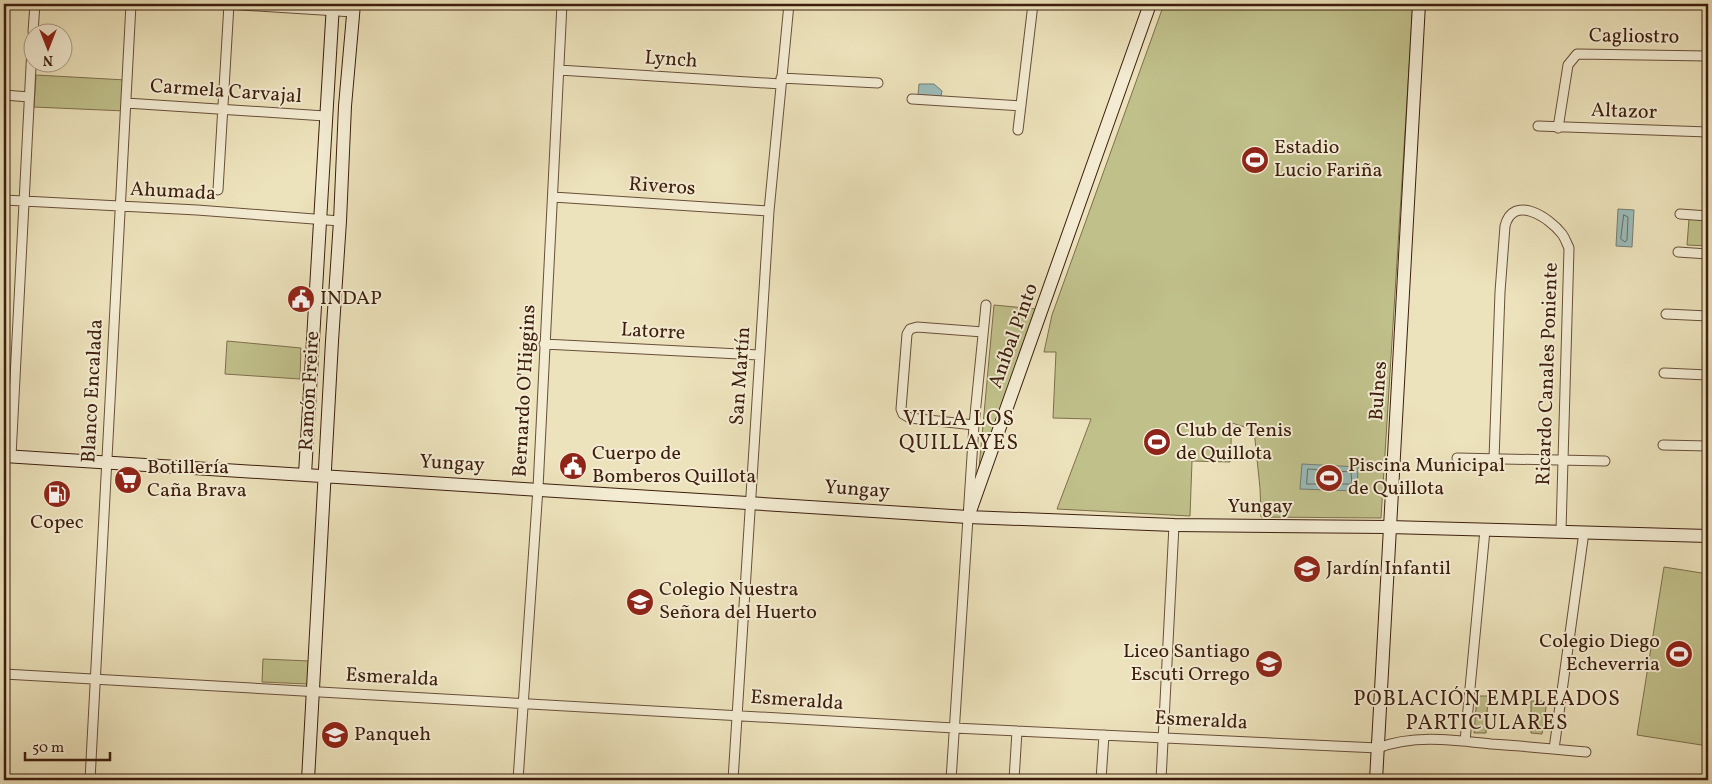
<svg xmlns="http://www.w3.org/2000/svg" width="1712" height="784" viewBox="0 0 1712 784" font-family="Vollkorn,serif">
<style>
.green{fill:#c0c08b;stroke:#7e6f4c}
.water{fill:#9bbcb9;stroke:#757d75}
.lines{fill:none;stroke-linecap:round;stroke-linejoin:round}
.shore{stroke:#6c6d64;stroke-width:1}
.street-casing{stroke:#694f39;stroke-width:11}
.secondary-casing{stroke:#3d1e0e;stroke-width:14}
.street{stroke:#f3ecd3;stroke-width:9}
.secondary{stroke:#f3ecd3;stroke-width:12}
.labels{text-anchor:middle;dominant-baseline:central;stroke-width:4;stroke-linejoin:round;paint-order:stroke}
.street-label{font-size:20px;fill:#3d1e0e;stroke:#f3ecd3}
.poi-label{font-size:20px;fill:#3d1e0e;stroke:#f3ecd3;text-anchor:start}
.neighbourhood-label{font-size:21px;letter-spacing:1px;fill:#3d1e0e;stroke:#f3ecd3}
</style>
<rect width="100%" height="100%" fill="#ece2bb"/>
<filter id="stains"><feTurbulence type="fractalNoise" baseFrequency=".004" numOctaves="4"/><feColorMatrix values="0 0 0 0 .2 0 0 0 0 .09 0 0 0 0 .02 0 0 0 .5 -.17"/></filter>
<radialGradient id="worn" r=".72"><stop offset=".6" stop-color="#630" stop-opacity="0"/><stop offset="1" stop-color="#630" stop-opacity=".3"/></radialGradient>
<path class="green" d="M 1164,4 L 1413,4 L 1381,518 L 1261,517 L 1260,488 L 1254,430 L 1232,423 L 1230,462 L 1192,461 L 1190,516 L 1057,509 L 1091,419 L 1053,418 L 1056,352 L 1044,352 L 1052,315 Z
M 36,75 L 126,80 L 125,111 L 34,107 Z
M 1689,219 L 1708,220 L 1708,246 L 1687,245 Z
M 994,305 L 1036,309 L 979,468 Z
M 227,341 L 301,348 L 300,379 L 225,374 Z
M 1664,567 L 1708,574 L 1708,746 L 1637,735 Z
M 263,659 L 309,661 L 308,684 L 262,682 Z
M 1477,696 L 1488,696 L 1486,733 L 1474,733 Z
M 1531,701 L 1547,701 L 1542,734 L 1531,733 Z"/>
<path class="water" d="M 919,84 L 934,84 L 942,91 L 941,96 L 918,95 Z
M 1618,209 L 1634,210 L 1632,247 L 1616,246 Z
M 1302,464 L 1358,467 L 1357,491 L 1300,489 Z"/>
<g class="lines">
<path class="shore" d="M 1624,215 L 1628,217 L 1627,240 L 1625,242 L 1621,239 Z
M 1308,469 L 1351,472 L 1352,484 L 1307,484 Z"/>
<g class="street-casing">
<path id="street" d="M 226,4 L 353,12
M 33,32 L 35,4
M 559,70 L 781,84
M 781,78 L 878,83
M 4,95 L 29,97
M 912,99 L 1021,106
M 126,103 L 325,116
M 1538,126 L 1708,132
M 1558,128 L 1568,65 L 1577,54 L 1708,56
M 1018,130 L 1033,4
M 218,190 L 229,4
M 553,197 L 769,211
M 4,200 L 197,210 L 340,221
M 1680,214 L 1708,216
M 1678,252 L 1708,254
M 1666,314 L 1708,316
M 544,344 L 759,355
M 1664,373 L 1708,375
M 974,425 L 910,418 L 903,414 L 901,409 L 907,334 L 910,329 L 917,327 L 983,332
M 1663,445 L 1708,446
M 11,456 L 32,47
M 1457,458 L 1605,461
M 1494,459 L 1500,292 L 1505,226 C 1513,194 1549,217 1562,234 C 1565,238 1567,244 1569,248 L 1561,531
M 4,674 L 954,728 L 1378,748 C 1414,734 1454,740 1491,744 C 1523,746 1555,749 1586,752
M 1465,741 L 1485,530
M 1554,749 L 1584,532
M 90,780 L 131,4
M 518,780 L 538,488 L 562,4
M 733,780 L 769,211 L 789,4
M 951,780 L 974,425 L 986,305
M 1014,780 L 1017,731
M 1101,780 L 1104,735
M 1161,780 L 1174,525"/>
</g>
<g class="secondary-casing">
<path id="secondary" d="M 4,456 L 968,517 L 1174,525 L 1389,527 L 1708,536
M 305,474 L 333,4
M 968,517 L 1150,4
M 308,780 L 332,341 L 340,221 L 345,106 L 354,4
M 1376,780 L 1419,4"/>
</g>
<use href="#street" class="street"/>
<use href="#secondary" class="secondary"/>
</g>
<defs>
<g id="stadium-disc" transform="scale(1.4375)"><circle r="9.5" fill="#8f2418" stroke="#f3ecd3"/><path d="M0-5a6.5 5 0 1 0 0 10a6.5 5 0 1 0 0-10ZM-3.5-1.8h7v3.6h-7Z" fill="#fff"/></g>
<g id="civic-disc" transform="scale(1.4375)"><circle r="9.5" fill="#8f2418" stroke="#f3ecd3"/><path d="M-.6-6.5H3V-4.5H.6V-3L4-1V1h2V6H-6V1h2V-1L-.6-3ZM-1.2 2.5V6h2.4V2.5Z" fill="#fff"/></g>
<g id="supermarket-disc" transform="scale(1.4375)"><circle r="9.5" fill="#8f2418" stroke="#f3ecd3"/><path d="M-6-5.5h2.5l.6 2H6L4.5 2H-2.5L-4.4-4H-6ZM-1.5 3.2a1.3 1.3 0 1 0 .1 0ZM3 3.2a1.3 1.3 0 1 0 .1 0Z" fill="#fff"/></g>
<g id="fuel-disc" transform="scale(1.4375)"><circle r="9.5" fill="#8f2418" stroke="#f3ecd3"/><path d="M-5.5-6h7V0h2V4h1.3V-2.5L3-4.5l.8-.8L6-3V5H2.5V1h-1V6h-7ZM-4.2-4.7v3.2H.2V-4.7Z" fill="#fff"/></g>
<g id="school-disc" transform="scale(1.4375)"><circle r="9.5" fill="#8f2418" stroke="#f3ecd3"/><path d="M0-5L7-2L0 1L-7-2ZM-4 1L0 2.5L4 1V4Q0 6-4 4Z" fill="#fff"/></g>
</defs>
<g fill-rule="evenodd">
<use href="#stadium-disc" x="1255" y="160"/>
<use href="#civic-disc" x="301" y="299"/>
<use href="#stadium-disc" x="1157" y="442"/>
<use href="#civic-disc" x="573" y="466"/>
<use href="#stadium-disc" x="1329" y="478"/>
<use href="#supermarket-disc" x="128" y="480"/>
<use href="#fuel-disc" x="57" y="494"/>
<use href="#school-disc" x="1307" y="569"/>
<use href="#school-disc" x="640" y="602"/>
<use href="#stadium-disc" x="1679" y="654"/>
<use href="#school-disc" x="1269" y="664"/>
<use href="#school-disc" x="335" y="735"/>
</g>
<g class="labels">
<g class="street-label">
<text transform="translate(1634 37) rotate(1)">Cagliostro</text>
<text transform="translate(671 60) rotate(4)">Lynch</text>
<text transform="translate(226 92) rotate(4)">Carmela Carvajal</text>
<text transform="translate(1624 112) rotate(2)">Altazor</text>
<text transform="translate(662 187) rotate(4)">Riveros</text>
<text transform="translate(173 192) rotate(3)">Ahumada</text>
<text transform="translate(653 332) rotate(3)">Latorre</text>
<text transform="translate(1014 336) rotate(-70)">Aníbal Pinto</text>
<text transform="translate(1548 374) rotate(-88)">Ricardo Canales Poniente</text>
<text transform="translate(741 376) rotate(-86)">San Martín</text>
<text transform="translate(93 391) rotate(-87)">Blanco Encalada</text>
<text transform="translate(310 391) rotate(-87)">Ramón Freire</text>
<text transform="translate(525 391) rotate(-87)">Bernardo O'Higgins</text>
<text transform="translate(1379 391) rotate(-86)">Bulnes</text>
<text transform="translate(452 464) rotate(3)">Yungay</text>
<text transform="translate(857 490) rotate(4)">Yungay</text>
<text x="1260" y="507">Yungay</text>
<text transform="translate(392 678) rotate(3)">Esmeralda</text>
<text transform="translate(797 701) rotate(4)">Esmeralda</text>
<text transform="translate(1201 721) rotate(3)">Esmeralda</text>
</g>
<g class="poi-label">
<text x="1274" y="148">Estadio<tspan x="1274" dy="23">Lucio Fariña</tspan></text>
<text x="320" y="299">INDAP</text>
<text x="1176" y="431">Club de Tenis<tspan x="1176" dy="23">de Quillota</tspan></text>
<text x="592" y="454">Cuerpo de<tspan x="592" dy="23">Bomberos Quillota</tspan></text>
<text x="1348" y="466">Piscina Municipal<tspan x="1348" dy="23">de Quillota</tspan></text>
<text x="147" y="468">Botillería<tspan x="147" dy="23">Caña Brava</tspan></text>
<text x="57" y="523" text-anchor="middle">Copec</text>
<text x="1326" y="569">Jardín Infantil</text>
<text x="659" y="590">Colegio Nuestra<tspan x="659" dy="23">Señora del Huerto</tspan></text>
<text x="1660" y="642" text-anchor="end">Colegio Diego<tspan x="1660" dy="23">Echeverria</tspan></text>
<text x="1250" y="652" text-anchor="end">Liceo Santiago<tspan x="1250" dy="23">Escuti Orrego</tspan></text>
<text x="354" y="735">Panqueh</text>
</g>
<g class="neighbourhood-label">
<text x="959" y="419">VILLA LOS<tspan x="959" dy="24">QUILLAYES</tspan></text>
<text x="1487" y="699">POBLACIÓN EMPLEADOS<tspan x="1487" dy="24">PARTICULARES</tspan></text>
</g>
</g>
<rect width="1712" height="784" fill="none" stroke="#ece2bb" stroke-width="20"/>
<rect x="5" y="5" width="1702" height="774" fill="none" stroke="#3d1e0e" stroke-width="2.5"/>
<rect x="10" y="10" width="1692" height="764" fill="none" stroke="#3d1e0e"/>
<g transform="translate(48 48) rotate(180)"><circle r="24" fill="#f3ecd3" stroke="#aa9a84"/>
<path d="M0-4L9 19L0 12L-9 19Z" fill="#8f2418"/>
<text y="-8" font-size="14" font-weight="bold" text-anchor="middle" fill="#3d1e0e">N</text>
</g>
<path d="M25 752v8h85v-8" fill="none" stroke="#3d1e0e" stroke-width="2.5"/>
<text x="32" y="752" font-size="15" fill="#3d1e0e" stroke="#f3ecd3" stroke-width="4" paint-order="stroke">50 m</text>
<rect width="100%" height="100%" filter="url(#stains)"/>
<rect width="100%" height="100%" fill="url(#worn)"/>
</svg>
